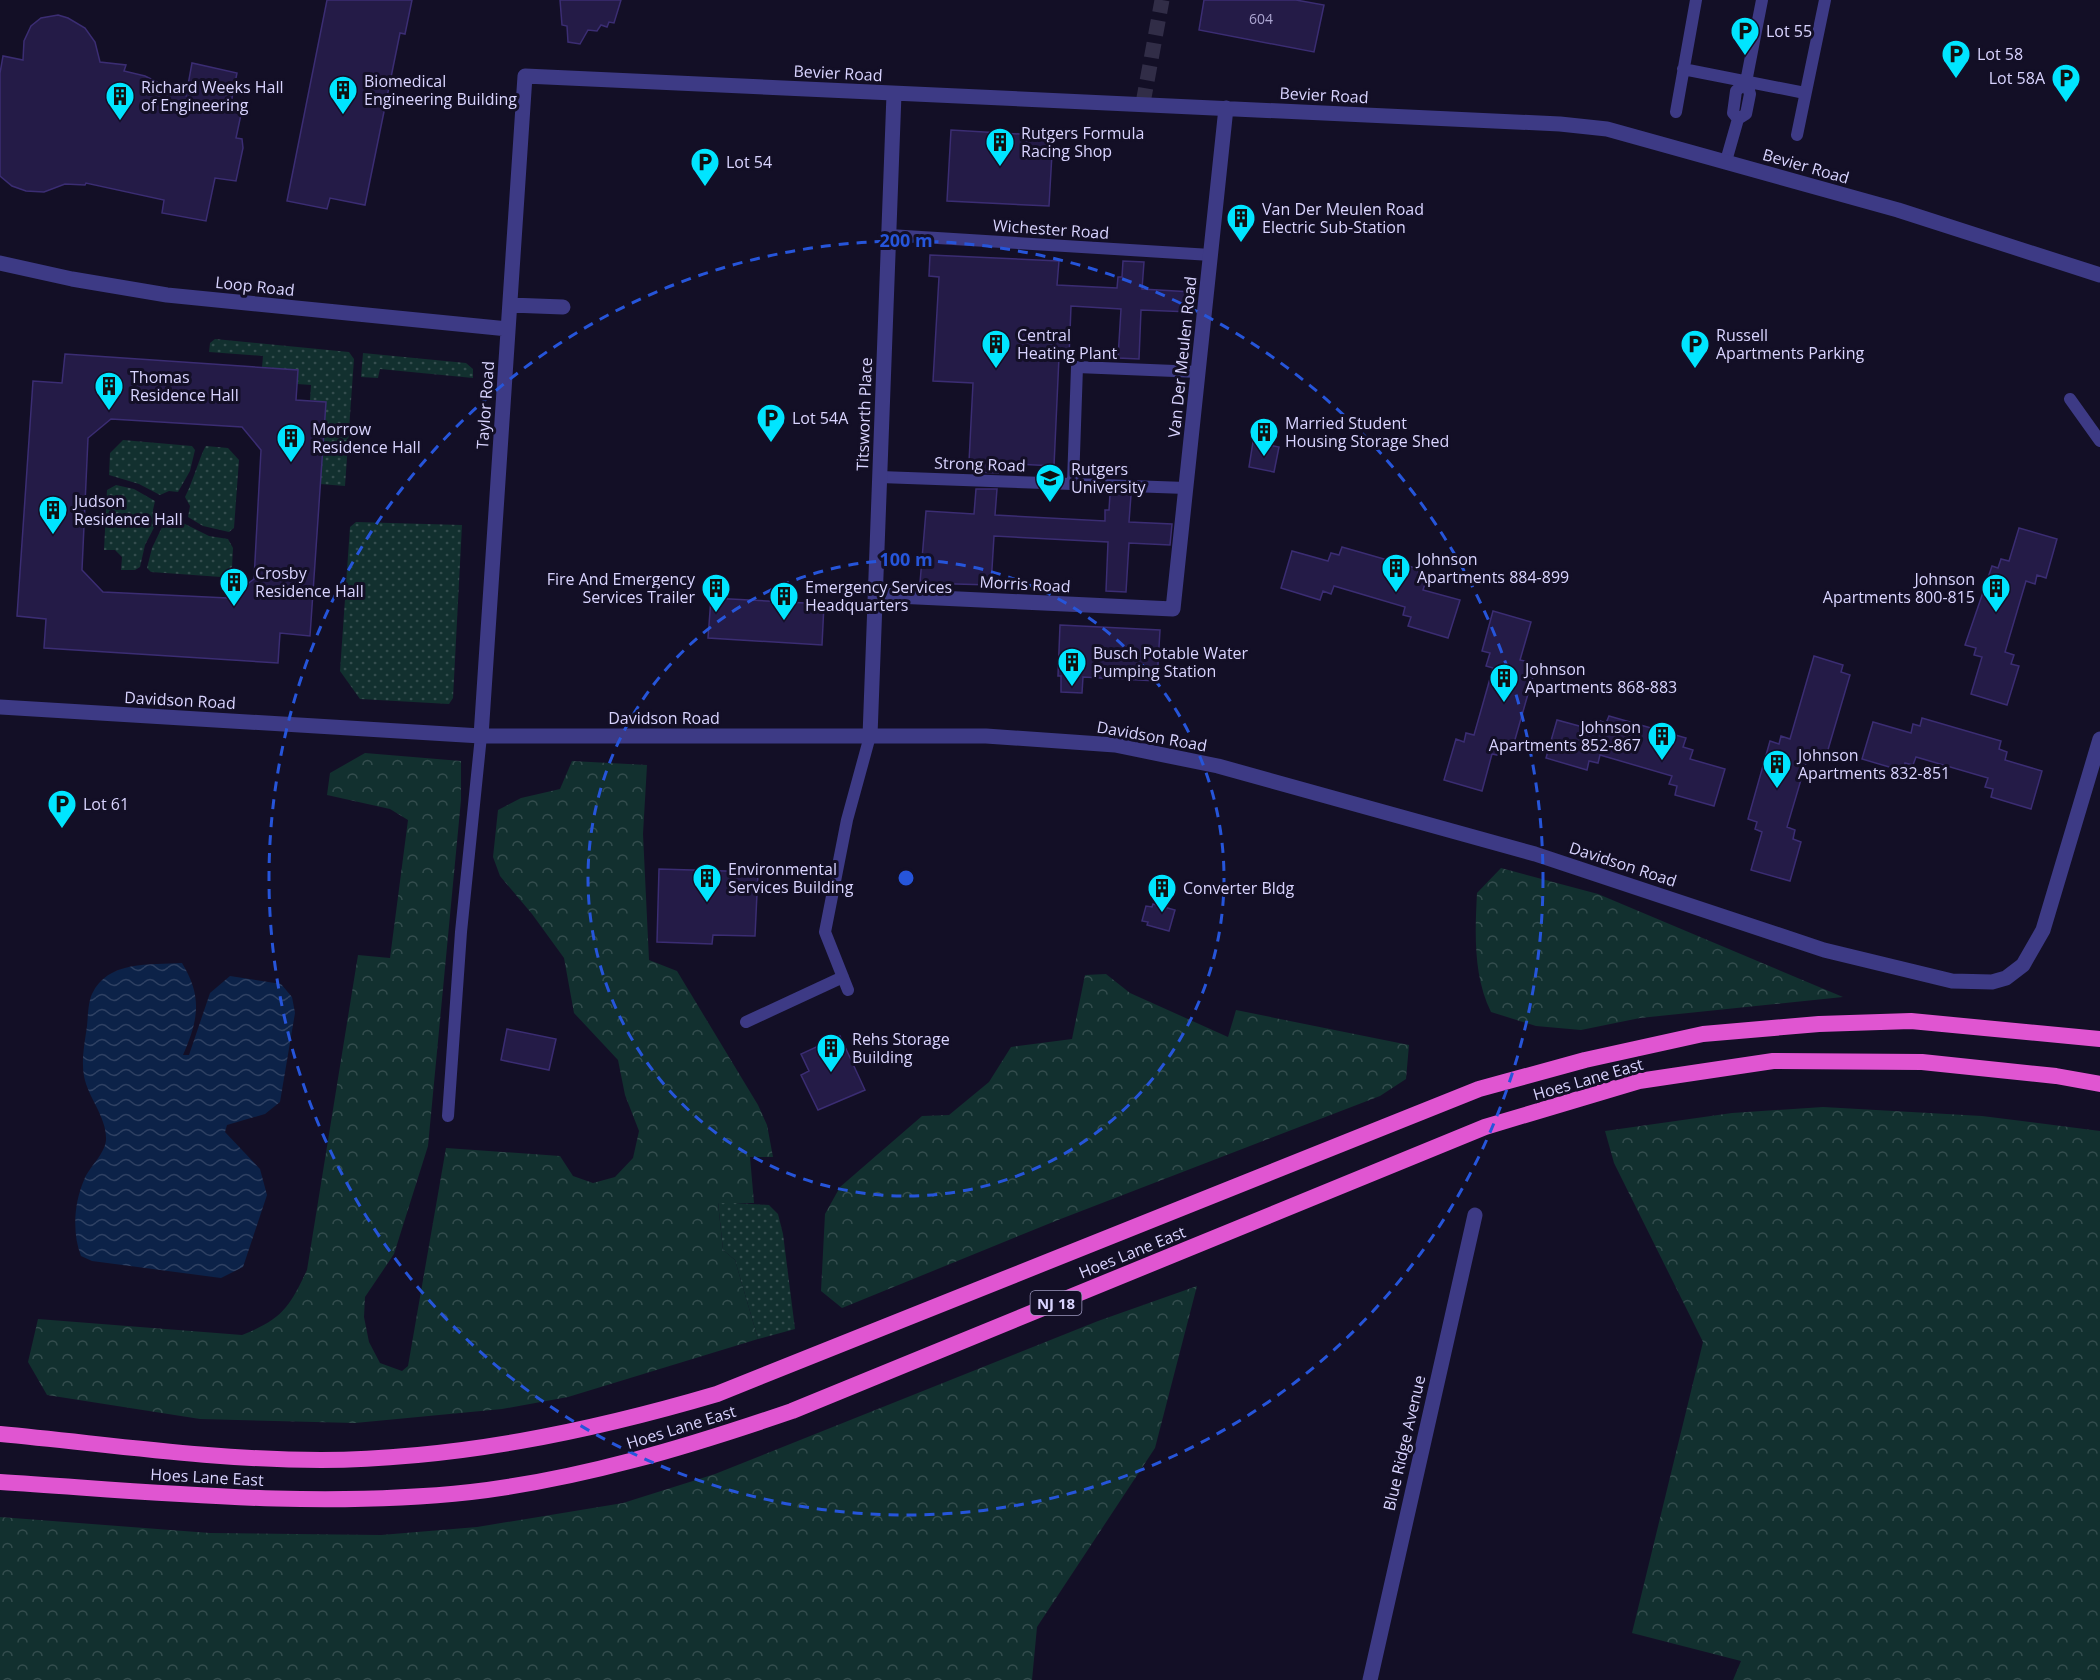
<svg xmlns="http://www.w3.org/2000/svg" width="2100" height="1680" viewBox="0 0 2100 1680" font-family="'Open Sans',sans-serif">
<style>
.grass{fill:url(#grass-dots)}
.forest{fill:url(#forest-crowns)}
.water{fill:url(#water-waves)}
.building{fill:#241b47;stroke:#3b2d73;stroke-width:1.5;fill-rule:evenodd}
.lines{fill:none;stroke-linecap:round;stroke-linejoin:round}
.minor-tunnel{stroke:#312d47;stroke-width:15;stroke-dasharray:15 8;stroke-linecap:butt}
.service{stroke:#3d3a85;stroke-width:12}
.minor{stroke:#3d3a85;stroke-width:15}
.trunk{stroke:#e055d1;stroke-width:16}
.ring{fill:none;stroke:#2655da;stroke-width:3;stroke-dasharray:10 8}
.labels{text-anchor:middle;dominant-baseline:central;stroke-width:6;stroke-linejoin:round;paint-order:stroke}
.number-label{font-size:14px;fill:#aca6d1}
.shield{fill:#130f26;stroke:#9e99be;stroke-width:1.5}
.shield-label{font-size:15px;font-weight:bold;fill:#d9d4ff}
.poi-label{font-size:16px;fill:#d9d4ff;stroke:#130f26;text-anchor:start}
.street-label{font-size:16px;fill:#d9d4ff;stroke:#130f26}
.centre{fill:#2655da;stroke:#130f26;stroke-width:3}
.ring-label{font-size:18px;text-anchor:middle;font-weight:bold;fill:#2655da;stroke:#130f26;stroke-width:6;stroke-linejoin:round;paint-order:stroke}
</style>
<defs>
<pattern id="grass-dots" width="8" height="8" patternUnits="userSpaceOnUse" patternTransform="scale(1.5)"><rect width="8" height="8" fill="#12302f"/><path d="M2 2h.1M6 6h.1" fill="none" stroke="#344d4e" stroke-width="1.8" stroke-linecap="round"/></pattern>
<pattern id="forest-crowns" width="20" height="18" patternUnits="userSpaceOnUse" patternTransform="scale(1.5)"><rect width="20" height="18" fill="#12302f"/><path d="M2 6a3 3 0 1 1 6 0M12 15a3 3 0 1 1 6 0" fill="none" stroke="#344d4e"/></pattern>
<pattern id="water-waves" width="16" height="10" patternUnits="userSpaceOnUse" patternTransform="scale(1.5)"><rect width="16" height="10" fill="#0c2248"/><path d="M0 5q4-4 8 0t8 0" fill="none" stroke="#2f4163"/></pattern>
</defs>
<rect width="100%" height="100%" fill="#130f26"/>
<path class="grass" d="M 215,339 L 349,352 L 354,359 L 345,486 L 320,484 L 326,402 L 310,400 L 311,385 L 297,384 L 298,370 L 262,367 L 263,356 L 209,352 L 210,343 Z
M 363,353 L 466,363 L 473,369 L 473,378 L 380,369 L 378,378 L 361,377 Z
M 123,440 L 192,446 L 195,450 L 190,471 L 178,492 L 169,491 L 160,495 L 139,484 L 109,475 L 110,453 Z
M 206,446 L 228,448 L 239,460 L 234,528 L 229,532 L 203,526 L 188,517 L 190,506 L 185,497 C 191,487 202,450 206,446 Z
M 116,485 L 134,489 L 155,501 L 153,510 L 158,520 L 145,545 L 140,567 L 135,570 L 121,570 L 122,557 L 115,550 L 104,550 L 107,490 Z
M 356,522 L 462,525 L 453,698 L 449,704 L 360,699 L 340,671 L 350,527 Z
M 183,523 L 209,536 L 228,539 L 233,548 L 232,567 L 221,577 L 151,572 L 147,568 L 152,548 L 163,525 L 172,526 Z
M 718,1202 L 769,1205 L 778,1214 L 783,1234 L 795,1329 L 758,1339 L 735,1260 L 723,1250 Z"/>
<path class="forest" d="M 365,753 L 461,761 L 461,800 L 428,1146 L 394,1254 L 365,1297 L 364,1317 L 369,1342 L 380,1363 L 402,1371 L 408,1366 L 446,1148 L 560,1156 L 573,1176 L 593,1183 L 615,1177 L 633,1158 L 639,1131 L 625,1095 L 618,1060 L 574,1013 L 564,958 L 532,914 L 500,876 L 493,857 L 498,810 L 521,798 L 560,789 L 572,761 L 647,765 L 643,834 L 649,960 L 677,971 L 758,1105 L 767,1125 L 773,1157 L 750,1157 L 754,1203 L 718,1203 L 723,1250 L 735,1260 L 758,1339 L 568,1397 L 502,1409 L 355,1423 L 200,1419 L 47,1395 L 28,1362 L 38,1319 L 242,1335 C 282,1319 289,1308 307,1270 L 358,955 L 390,958 L 408,820 L 390,809 L 327,795 L 330,773 Z
M 1501,868 L 1598,894 L 1843,997 L 1640,1018 L 1581,1030 L 1536,1026 L 1491,1012 C 1473,976 1475,932 1477,893 Z
M 1106,974 L 1130,993 L 1228,1037 L 1236,1010 L 1409,1045 L 1406,1079 L 1380,1096 L 1058,1220 L 842,1308 L 821,1291 L 825,1214 L 840,1187 L 922,1116 L 949,1115 L 989,1082 L 1011,1047 L 1072,1039 L 1085,975 Z
M 1823,1107 L 1982,1116 L 2100,1131 L 2100,1680 L 1733,1680 L 1741,1661 L 1632,1633 L 1703,1342 L 1614,1163 L 1605,1131 L 1732,1113 Z
M 1197,1286 L 1155,1448 L 1037,1627 L 1032,1680 L 0,1680 L 0,1517 L 210,1533 L 381,1535 L 477,1527 L 623,1503 L 715,1474 L 1098,1321 Z"/>
<path class="water" d="M 182,963 C 203,997 198,1021 183,1055 L 189,1055 L 210,993 L 230,976 L 281,984 L 292,997 L 295,1013 L 280,1102 L 265,1114 L 227,1125 L 225,1132 L 260,1169 L 267,1195 L 243,1267 L 221,1278 L 92,1261 L 81,1256 C 72,1233 74,1203 84,1180 C 89,1167 105,1154 106,1140 C 107,1117 88,1098 84,1076 C 81,1060 85,1041 87,1026 C 88,1016 88,1003 92,994 C 108,960 150,965 182,963 Z"/>
<path class="building" d="M 327,0 L 412,0 L 405,34 L 400,33 L 365,205 L 330,198 L 327,209 L 287,201 Z
M 560,0 L 621,0 L 614,23 L 609,22 L 607,27 L 601,25 L 597,31 L 588,30 L 580,44 L 568,42 L 567,26 L 562,25 Z
M 1204,0 L 1296,0 L 1324,5 L 1314,52 L 1199,30 Z
M 58,15 L 68,18 L 85,28 L 95,42 L 100,62 L 126,65 L 124,71 L 145,76 L 186,96 L 192,63 L 237,73 L 231,103 L 243,105 L 236,138 L 242,139 L 243,148 L 236,181 L 215,178 L 206,221 L 162,213 L 164,200 L 86,183 L 85,185 L 65,184 L 44,192 L 26,191 L 12,186 L 0,176 L 0,73 L 3,56 L 23,60 L 24,41 L 31,26 L 41,18 Z
M 951,130 L 1053,136 L 1049,206 L 947,201 Z
M 930,255 L 1059,261 L 1057,285 L 1117,288 L 1118,277 L 1122,277 L 1123,261 L 1144,262 L 1142,289 L 1192,292 L 1191,312 L 1141,310 L 1139,359 L 1118,358 L 1121,309 L 1071,306 L 1069,358 L 1059,357 L 1054,466 L 998,463 L 998,473 L 977,472 L 977,462 L 969,462 L 973,383 L 933,381 L 939,277 L 929,276 Z
M 65,354 L 298,370 L 296,400 L 326,402 L 310,636 L 280,633 L 278,663 L 44,648 L 46,619 L 17,616 L 33,381 L 62,383 ZM 111,419 L 242,427 L 261,450 L 254,579 L 228,598 L 103,592 L 82,570 L 88,438 Z
M 1253,442 L 1279,447 L 1274,472 L 1249,467 Z
M 976,489 L 997,489 L 995,515 L 1105,521 L 1105,510 L 1109,510 L 1110,494 L 1131,495 L 1129,522 L 1172,524 L 1170,545 L 1129,543 L 1126,592 L 1106,591 L 1108,542 L 994,536 L 991,585 L 920,583 L 926,511 L 974,514 Z
M 2019,528 L 2057,539 L 2046,578 L 2037,575 L 2035,584 L 2026,581 L 2005,652 L 2014,655 L 2011,664 L 2019,666 L 2007,705 L 1971,694 L 1982,657 L 1974,655 L 1976,648 L 1965,645 L 1992,566 L 1998,568 L 2001,559 L 2009,561 Z
M 1342,547 L 1419,569 L 1417,578 L 1426,581 L 1423,590 L 1460,600 L 1448,638 L 1408,626 L 1411,617 L 1403,615 L 1405,607 L 1334,586 L 1331,594 L 1323,591 L 1320,600 L 1281,588 L 1292,551 L 1328,561 L 1331,553 L 1339,555 Z
M 711,598 L 824,604 L 822,645 L 708,638 Z
M 1493,611 L 1531,622 L 1520,660 L 1529,662 L 1527,670 L 1534,673 L 1512,750 L 1504,748 L 1501,756 L 1492,754 L 1482,791 L 1444,780 L 1456,739 L 1464,742 L 1466,733 L 1474,735 L 1493,668 L 1486,666 L 1490,653 L 1482,651 Z
M 1060,625 L 1160,630 L 1157,681 L 1083,677 L 1082,693 L 1061,692 L 1061,676 L 1058,676 Z
M 1814,656 L 1843,665 L 1841,672 L 1850,675 L 1827,753 L 1819,751 L 1817,759 L 1808,756 L 1787,827 L 1795,830 L 1793,839 L 1801,842 L 1790,881 L 1751,870 L 1762,832 L 1755,829 L 1757,822 L 1748,819 L 1770,741 L 1779,744 L 1781,736 L 1790,739 Z
M 1609,716 L 1686,738 L 1683,747 L 1693,750 L 1690,759 L 1725,769 L 1714,806 L 1675,795 L 1677,786 L 1669,784 L 1672,776 L 1600,755 L 1598,763 L 1589,761 L 1587,770 L 1546,758 L 1557,720 L 1594,730 L 1597,720 L 1606,723 Z
M 1922,718 L 2001,741 L 1999,749 L 2007,752 L 2005,760 L 2042,771 L 2031,809 L 1991,797 L 1993,789 L 1985,787 L 1988,778 L 1916,757 L 1913,765 L 1905,763 L 1903,771 L 1862,759 L 1873,722 L 1911,733 L 1913,724 L 1920,726 Z
M 659,869 L 758,872 L 755,936 L 713,935 L 712,944 L 657,942 Z
M 1153,904 L 1175,910 L 1169,931 L 1147,925 L 1148,922 L 1142,921 L 1146,906 L 1152,907 Z
M 507,1029 L 556,1039 L 549,1070 L 501,1060 Z
M 840,1036 L 865,1090 L 818,1110 L 801,1075 L 809,1071 L 801,1054 Z"/>
<g class="lines">
<path class="minor-tunnel" d="M 1143,103 L 1162,0"/>
<path class="service" d="M 1683,69 L 1805,93
M 1676,112 L 1696,0
M 1738,119 L 1733,113 L 1736,91 L 1746,82
M 1797,135 L 1825,0
M 1726,161 L 1738,119 L 1746,114 L 1750,94 L 1746,82 L 1762,0
M 889,235 L 1211,255
M 2070,399 L 2100,441
M 880,477 L 1186,488
M 1073,483 L 1077,367 L 1199,372
M 848,990 L 825,932 L 847,820 L 870,736
M 746,1022 L 843,977
M 448,1116 L 461,932 L 481,736"/>
<path class="minor" d="M 0,263 L 72,279 L 167,295 L 508,329
M 510,305 L 563,307
M 875,595 L 1173,609 L 1226,108
M 0,707 L 481,736 L 986,736 L 1115,745 L 1218,766 L 1535,854 L 1824,950 L 1952,981 L 1992,982 L 2006,978 L 2023,965 L 2043,930 L 2100,739
M 481,736 L 525,76 L 1560,124 L 1607,129 L 1898,210 L 2100,275
M 870,736 L 894,94
M 1370,1680 L 1475,1215"/>
<path class="trunk" d="M 0,1434 C 107,1444 213,1460 321,1460 C 456,1459 588,1432 717,1394 L 1479,1089 L 1585,1060 L 1703,1034 L 1819,1024 L 1911,1021 L 2100,1039
M 0,1482 C 157,1492 314,1509 471,1492 C 581,1479 687,1447 792,1411 L 1485,1127 L 1639,1081 L 1773,1061 L 1922,1062 L 2056,1076 L 2100,1084"/>
</g>
<g class="ring">
<circle cx="906" cy="878" r="318"/>
<circle cx="906" cy="878" r="637"/>
</g>
<defs>
<g id="parking-pin" transform="scale(1.5)"><path d="M0 17L-7.5 6A9.5 9.5 0 1 1 7.5 6Z" fill="#00e5ff" stroke="#130f26"/><path d="M-3.5-5.5H1a3.5 3.5 0 0 1 0 7H-1V5.5H-3.5ZM-1-3.4V-.6H.8a1.4 1.4 0 0 0 0-2.8Z" fill="#111"/></g>
<g id="building-pin" transform="scale(1.5)"><path d="M0 17L-7.5 6A9.5 9.5 0 1 1 7.5 6Z" fill="#00e5ff" stroke="#130f26"/><path d="M-4-6H4V6H1V3H-1V6H-4ZM-2.5-4.3h1.7v1.8h-1.7ZM.8-4.3h1.7v1.8H.8ZM-2.5-1h1.7V.8h-1.7ZM.8-1h1.7V.8H.8Z" fill="#111"/></g>
<g id="university-pin" transform="scale(1.5)"><path d="M0 17L-7.5 6A9.5 9.5 0 1 1 7.5 6Z" fill="#00e5ff" stroke="#130f26"/><path d="M0-5L7-2L0 1L-7-2ZM-4 1L0 2.5L4 1V4Q0 6-4 4Z" fill="#111"/></g>
</defs>
<g fill-rule="evenodd">
<use href="#parking-pin" x="1745" y="31"/>
<use href="#parking-pin" x="1956" y="54"/>
<use href="#parking-pin" x="2066" y="78"/>
<use href="#building-pin" x="343" y="90"/>
<use href="#building-pin" x="120" y="96"/>
<use href="#building-pin" x="1000" y="142"/>
<use href="#parking-pin" x="705" y="162"/>
<use href="#building-pin" x="1241" y="218"/>
<use href="#building-pin" x="996" y="344"/>
<use href="#parking-pin" x="1695" y="344"/>
<use href="#building-pin" x="109" y="386"/>
<use href="#parking-pin" x="771" y="418"/>
<use href="#building-pin" x="1264" y="432"/>
<use href="#building-pin" x="291" y="438"/>
<use href="#university-pin" x="1050" y="478"/>
<use href="#building-pin" x="53" y="510"/>
<use href="#building-pin" x="1396" y="568"/>
<use href="#building-pin" x="234" y="582"/>
<use href="#building-pin" x="716" y="588"/>
<use href="#building-pin" x="1996" y="588"/>
<use href="#building-pin" x="784" y="596"/>
<use href="#building-pin" x="1072" y="662"/>
<use href="#building-pin" x="1504" y="678"/>
<use href="#building-pin" x="1662" y="736"/>
<use href="#building-pin" x="1777" y="764"/>
<use href="#parking-pin" x="62" y="804"/>
<use href="#building-pin" x="707" y="878"/>
<use href="#building-pin" x="1162" y="888"/>
<use href="#building-pin" x="831" y="1048"/>
</g>
<g class="labels">
<g class="number-label">
<text x="1261" y="18">604</text>
</g>
<rect class="shield" x="1030.5" y="1291" width="51" height="24" rx="4.5"/>
<g class="shield-label">
<text x="1056" y="1303">NJ 18</text>
</g>
<g class="poi-label">
<text x="1766" y="31">Lot 55</text>
<text x="1977" y="54">Lot 58</text>
<text x="2045" y="78" text-anchor="end">Lot 58A</text>
<text x="364" y="81">Biomedical<tspan x="364" dy="18">Engineering Building</tspan></text>
<text x="141" y="87">Richard Weeks Hall<tspan x="141" dy="18">of Engineering</tspan></text>
<text x="1021" y="133">Rutgers Formula<tspan x="1021" dy="18">Racing Shop</tspan></text>
<text x="726" y="162">Lot 54</text>
<text x="1262" y="209">Van Der Meulen Road<tspan x="1262" dy="18">Electric Sub-Station</tspan></text>
<text x="1017" y="335">Central<tspan x="1017" dy="18">Heating Plant</tspan></text>
<text x="1716" y="335">Russell<tspan x="1716" dy="18">Apartments Parking</tspan></text>
<text x="130" y="377">Thomas<tspan x="130" dy="18">Residence Hall</tspan></text>
<text x="792" y="418">Lot 54A</text>
<text x="1285" y="423">Married Student<tspan x="1285" dy="18">Housing Storage Shed</tspan></text>
<text x="312" y="429">Morrow<tspan x="312" dy="18">Residence Hall</tspan></text>
<text x="1071" y="469">Rutgers<tspan x="1071" dy="18">University</tspan></text>
<text x="74" y="501">Judson<tspan x="74" dy="18">Residence Hall</tspan></text>
<text x="1417" y="559">Johnson<tspan x="1417" dy="18">Apartments 884-899</tspan></text>
<text x="255" y="573">Crosby<tspan x="255" dy="18">Residence Hall</tspan></text>
<text x="695" y="579" text-anchor="end">Fire And Emergency<tspan x="695" dy="18">Services Trailer</tspan></text>
<text x="1975" y="579" text-anchor="end">Johnson<tspan x="1975" dy="18">Apartments 800-815</tspan></text>
<text x="805" y="587">Emergency Services<tspan x="805" dy="18">Headquarters</tspan></text>
<text x="1093" y="653">Busch Potable Water<tspan x="1093" dy="18">Pumping Station</tspan></text>
<text x="1525" y="669">Johnson<tspan x="1525" dy="18">Apartments 868-883</tspan></text>
<text x="1641" y="727" text-anchor="end">Johnson<tspan x="1641" dy="18">Apartments 852-867</tspan></text>
<text x="1798" y="755">Johnson<tspan x="1798" dy="18">Apartments 832-851</tspan></text>
<text x="83" y="804">Lot 61</text>
<text x="728" y="869">Environmental<tspan x="728" dy="18">Services Building</tspan></text>
<text x="1183" y="888">Converter Bldg</text>
<text x="852" y="1039">Rehs Storage<tspan x="852" dy="18">Building</tspan></text>
</g>
<g class="street-label">
<text transform="translate(838 73) rotate(3)">Bevier Road</text>
<text transform="translate(1324 95) rotate(3)">Bevier Road</text>
<text transform="translate(1806 166) rotate(16)">Bevier Road</text>
<text transform="translate(1051 229) rotate(4)">Wichester Road</text>
<text transform="translate(255 286) rotate(6)">Loop Road</text>
<text transform="translate(1182 357) rotate(-84)">Van Der Meulen Road</text>
<text transform="translate(485 405) rotate(-86)">Taylor Road</text>
<text transform="translate(864 414) rotate(-88)">Titsworth Place</text>
<text transform="translate(980 464) rotate(2)">Strong Road</text>
<text transform="translate(1025 584) rotate(3)">Morris Road</text>
<text transform="translate(180 700) rotate(3)">Davidson Road</text>
<text x="664" y="718">Davidson Road</text>
<text transform="translate(1152 736) rotate(10)">Davidson Road</text>
<text transform="translate(1623 864) rotate(18)">Davidson Road</text>
<text transform="translate(1588 1079) rotate(-16)">Hoes Lane East</text>
<text transform="translate(1132 1252) rotate(-22)">Hoes Lane East</text>
<text transform="translate(681 1427) rotate(-17)">Hoes Lane East</text>
<text transform="translate(1404 1443) rotate(-77)">Blue Ridge Avenue</text>
<text transform="translate(207 1477) rotate(3)">Hoes Lane East</text>
</g>
</g>
<circle cx="906" cy="878" r="9" class="centre"/>
<g class="ring-label">
<text x="906" y="247">200 m</text>
<text x="906" y="566">100 m</text>
</g>
</svg>
